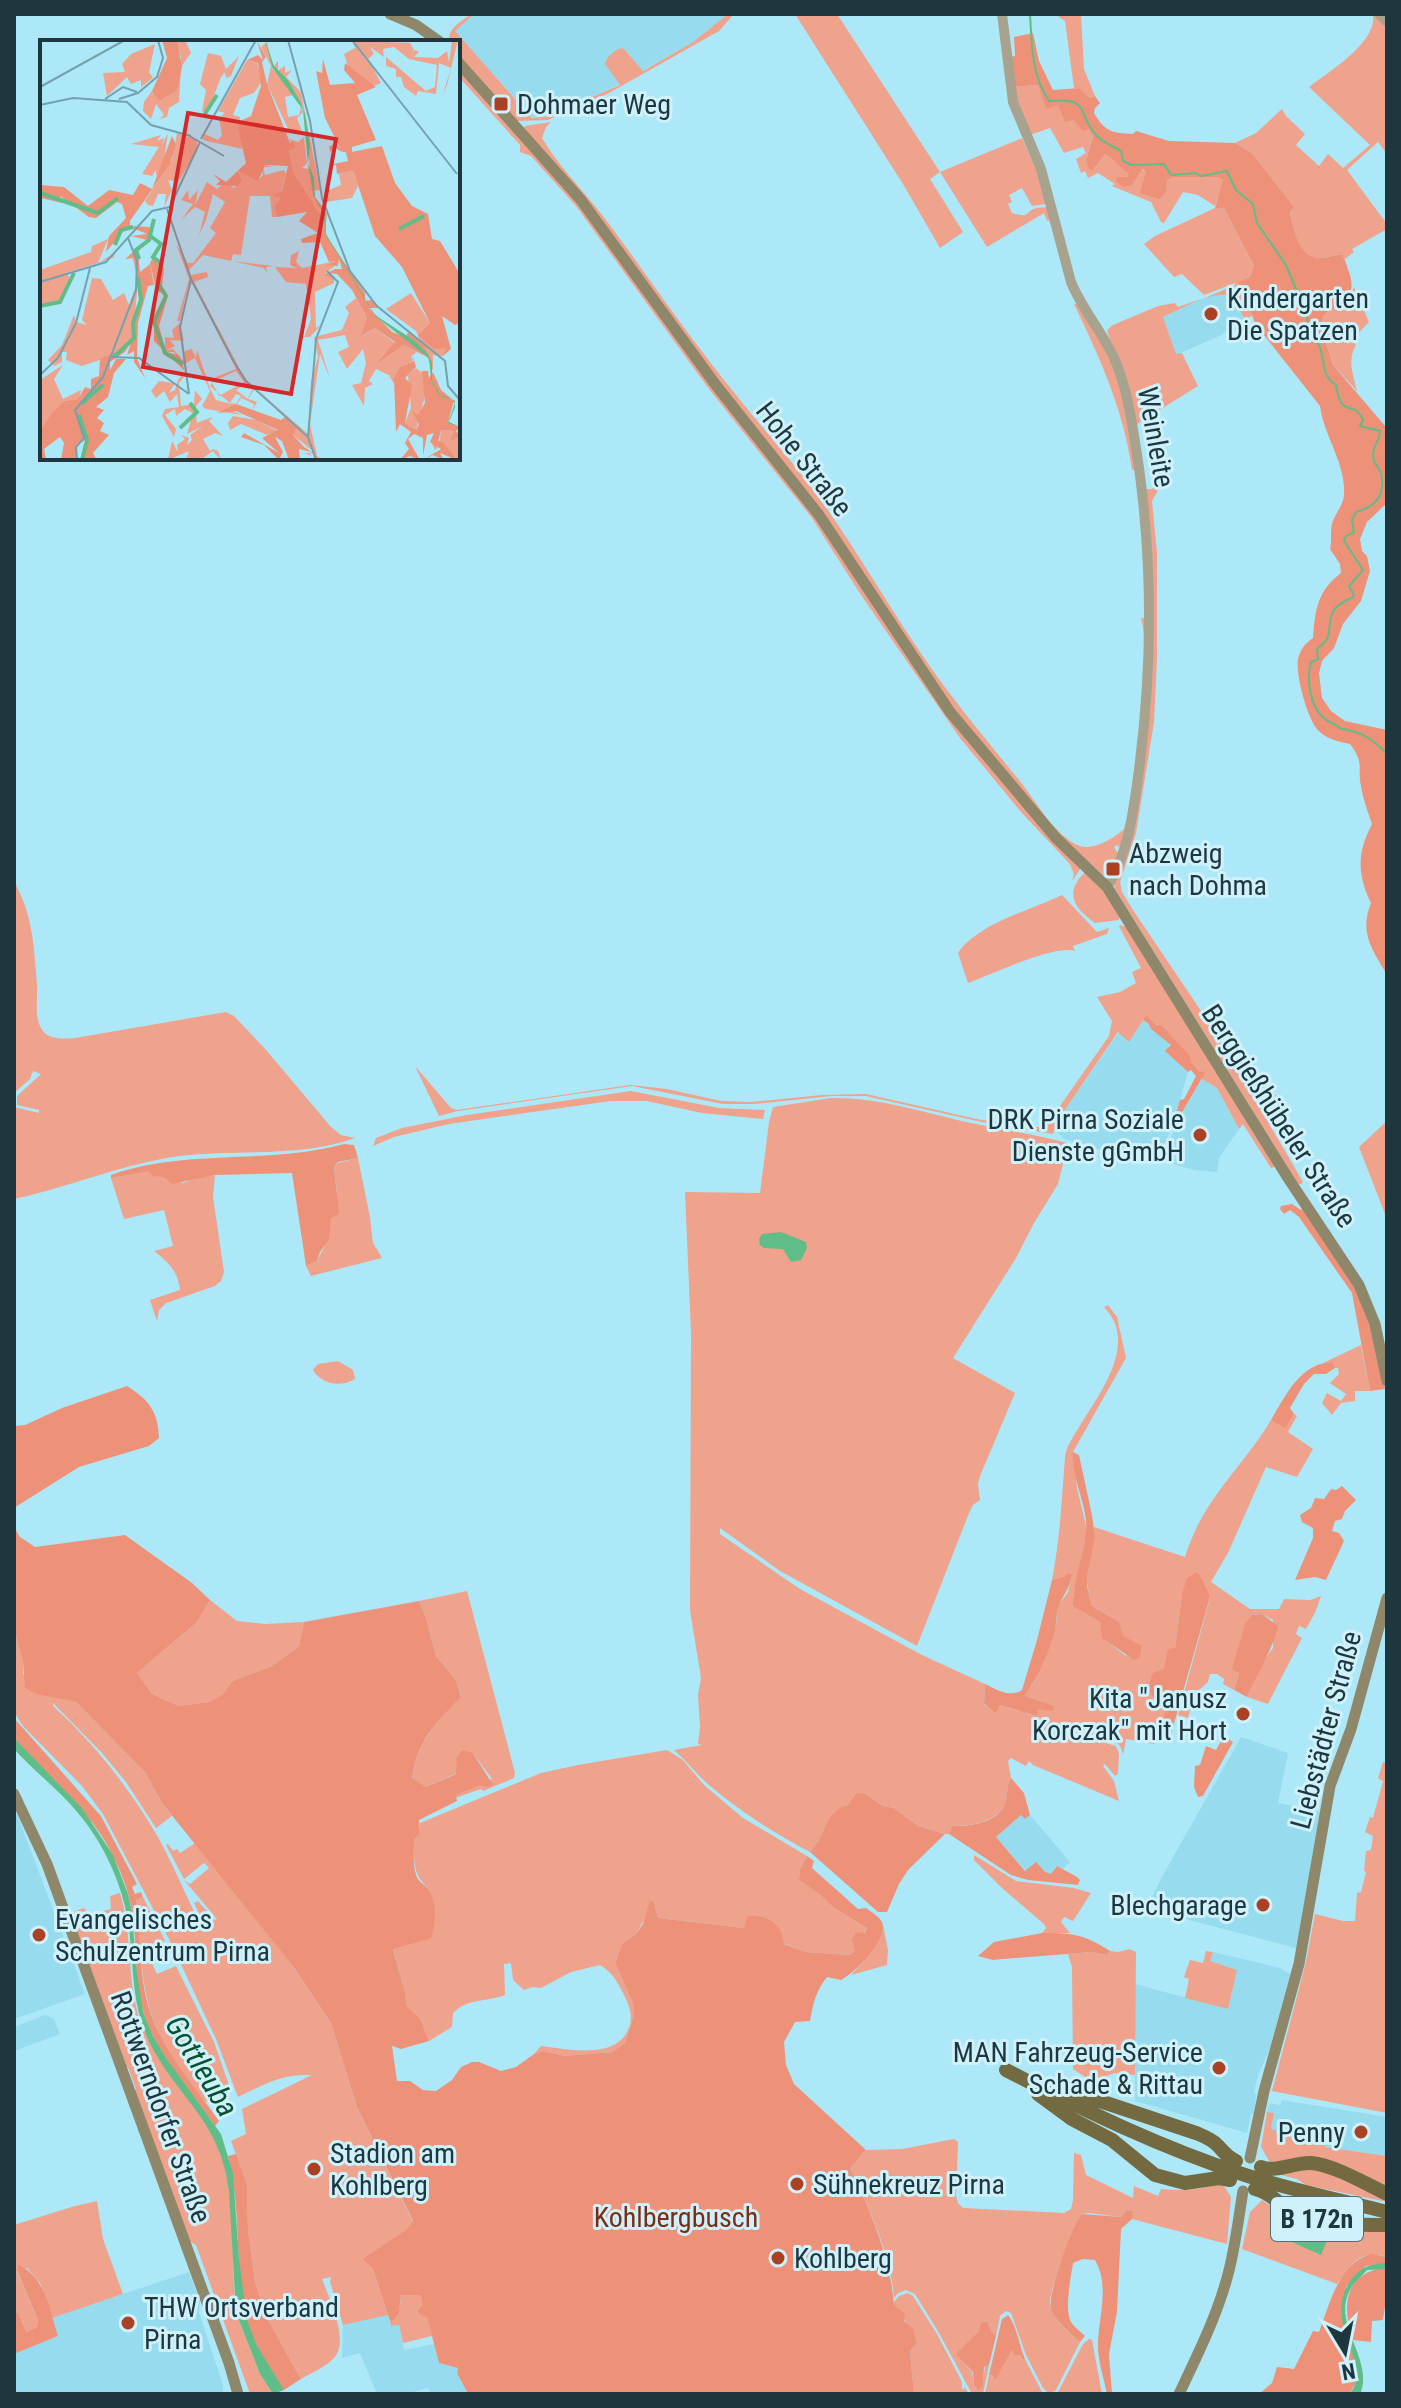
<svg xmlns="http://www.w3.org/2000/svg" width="1401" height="2408" viewBox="0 0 1401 2408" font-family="'Roboto Condensed',sans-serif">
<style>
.built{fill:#97dcee}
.green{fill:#efa28c}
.forest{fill:#ed9278}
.water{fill:#61bd88}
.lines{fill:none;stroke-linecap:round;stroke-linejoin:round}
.stream{stroke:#61bd88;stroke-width:2}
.tertiary{stroke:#a8a38f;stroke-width:10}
.secondary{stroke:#8e8769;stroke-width:11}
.trunk{stroke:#736a41;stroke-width:14}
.poi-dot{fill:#a94122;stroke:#cef1fb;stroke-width:3}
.labels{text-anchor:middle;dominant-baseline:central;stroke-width:6;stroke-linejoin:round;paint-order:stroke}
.shield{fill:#cef1fb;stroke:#536e76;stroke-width:2}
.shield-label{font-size:26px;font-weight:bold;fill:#1e363d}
.poi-label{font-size:28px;fill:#1e363d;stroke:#cef1fb;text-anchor:start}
.street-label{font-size:28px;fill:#1e363d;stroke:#cef1fb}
.park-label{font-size:28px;fill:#7d2c14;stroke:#cef1fb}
.water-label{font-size:30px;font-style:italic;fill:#075130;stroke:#cef1fb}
.inset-river{fill:none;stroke:#61bd88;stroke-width:4}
.inset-road{fill:none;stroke:#74a1ae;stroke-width:2}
.view{fill:#d62828;fill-opacity:0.15;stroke:#d62828;stroke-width:4}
.inset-edge{fill:none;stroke:#1e363d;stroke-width:4}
</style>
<rect width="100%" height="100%" fill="#ade8f9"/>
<path class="built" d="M 474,14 L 728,14 L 693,42 L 642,71 L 623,48 L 621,84 L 545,117 L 533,118 L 454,31 Z
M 1223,293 L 1231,296 L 1245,319 L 1219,336 L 1176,355 L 1163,317 L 1201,299 Z
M 1143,1020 L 1148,1023 L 1151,1029 L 1171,1045 L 1166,1051 L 1188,1072 L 1174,1121 L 1157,1164 L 1151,1161 L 1148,1156 L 1143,1155 L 1139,1160 L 1086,1146 L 1064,1139 L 1055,1130 L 1058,1120 L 1119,1032 L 1129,1041 Z
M 1202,1079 L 1217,1088 L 1239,1129 L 1219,1158 L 1217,1172 L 1194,1170 L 1162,1161 L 1177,1122 Z
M 1241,1737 L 1288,1753 L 1278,1803 L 1322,1812 L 1299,1949 L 1178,1917 L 1148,1905 L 1163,1875 Z
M 17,1814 L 85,1994 L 14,2019 L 14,1815 Z
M 1021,1815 L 1025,1819 L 1030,1815 L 1070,1862 L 1063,1869 L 1056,1866 L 1052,1874 L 1026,1871 L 996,1837 Z
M 1213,1952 L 1280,1968 L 1290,1974 L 1270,2048 L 1258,2076 L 1254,2092 L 1256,2094 L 1254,2114 L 1251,2114 L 1247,2133 L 1135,2101 L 1135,1984 L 1228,2009 L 1237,1970 L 1210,1961 Z
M 45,2015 L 54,2019 L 60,2034 L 14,2051 L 14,2027 Z
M 1282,2100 L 1387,2117 L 1387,2156 L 1324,2147 L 1325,2143 L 1275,2134 L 1271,2129 L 1274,2113 L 1267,2112 L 1269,2103 L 1280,2105 Z
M 189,2272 L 200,2302 L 199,2312 L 223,2385 L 223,2394 L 14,2394 L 14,2354 L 58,2336 L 52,2318 Z
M 388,2315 L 391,2326 L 399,2325 L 404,2350 L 434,2344 L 439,2363 L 458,2368 L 457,2373 L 468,2394 L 431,2394 L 428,2388 L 406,2394 L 377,2394 L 360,2353 L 342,2358 L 343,2325 Z"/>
<path class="green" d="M 471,14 L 474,14 L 455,31 L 532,118 L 545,117 L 620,85 L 605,64 C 606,57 616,48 623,48 L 643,71 L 693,42 L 728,14 L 734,14 L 719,31 L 609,93 L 548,120 L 517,121 L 458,54 L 458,42 L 450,42 C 446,29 462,21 471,14 Z
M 795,14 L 837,14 L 940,172 L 1022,138 L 1038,174 L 1046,204 L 1032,206 L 1022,188 L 1009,195 L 1012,202 L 1008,204 L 1012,213 C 1033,219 1023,211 1037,208 C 1041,207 1044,208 1047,207 L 1050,220 L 1047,221 L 1044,213 L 987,247 L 940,172 L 930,179 L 963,232 L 940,248 L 903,184 Z
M 1055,14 L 1081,14 L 1084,69 L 1095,96 L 1090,98 L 1079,88 L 1074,88 L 1065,21 Z
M 1373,14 L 1387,24 L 1387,154 L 1378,142 L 1347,170 L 1387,224 L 1387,229 L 1352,249 L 1354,252 L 1345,259 L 1341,255 C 1333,254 1329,258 1321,258 C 1297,260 1294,229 1290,211 L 1294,207 L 1253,154 L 1235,143 L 1256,133 L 1282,109 L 1286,116 L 1305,134 L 1296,145 L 1319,166 L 1328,154 L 1343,168 L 1370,145 L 1309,87 C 1330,71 1378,42 1373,14 Z
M 458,67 L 577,202 L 816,517 L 929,687 L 1081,868 L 1072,881 L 1074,874 L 1070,864 L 1022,813 L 960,738 L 861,595 L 812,518 L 709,389 L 576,206 L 531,156 L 520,152 L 520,145 L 458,76 Z
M 1038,85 L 1043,98 L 1058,105 L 1083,130 L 1089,128 L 1093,135 L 1086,160 L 1093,170 L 1105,154 C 1115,159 1120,168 1130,173 L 1127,177 L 1132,185 L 1141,169 L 1166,185 L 1167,179 L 1173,177 L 1220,177 L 1224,181 L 1215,206 L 1198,195 L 1183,192 L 1164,223 L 1161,222 L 1151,202 L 1112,186 L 1115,184 L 1098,173 L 1088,178 L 1085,171 L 1081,173 L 1076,159 L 1086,153 L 1083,147 L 1064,153 L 1050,128 L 1030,135 L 1013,87 Z
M 551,122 L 546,127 L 542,138 C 560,169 588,195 609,224 C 644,271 677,320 713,366 C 743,405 775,441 805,479 C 846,532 879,591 916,646 C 947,693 983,736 1019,780 C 1036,801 1051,830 1075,844 C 1091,853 1113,839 1124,829 C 1130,809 1132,788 1135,767 C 1140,727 1151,657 1141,618 L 1145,618 L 1143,720 L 1123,842 L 1119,847 L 1117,845 L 1114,847 L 1119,855 L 1108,875 L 1103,875 L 1058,834 L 953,708 L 717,380 L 524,129 L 525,126 Z
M 1215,208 L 1224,208 L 1254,266 L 1250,277 L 1239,282 L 1252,316 L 1245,319 C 1231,296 1234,290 1205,298 L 1235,285 L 1235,283 L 1204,295 L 1182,274 L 1174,277 L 1144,244 L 1155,236 Z
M 1354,287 L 1369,322 L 1352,340 L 1356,345 C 1347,360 1353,374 1357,391 L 1333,365 L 1322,330 L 1323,316 L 1351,294 Z
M 1201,299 L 1163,317 L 1176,354 L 1182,353 L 1198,386 L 1137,424 L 1107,330 L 1113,325 L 1158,306 L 1175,303 L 1178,307 Z
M 1074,304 L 1077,304 L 1103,342 L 1122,389 L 1136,470 L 1132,470 C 1124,411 1100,358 1074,304 Z
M 1169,476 L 1160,487 L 1152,501 L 1157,553 L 1157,659 L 1154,722 L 1136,833 L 1120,882 L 1122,892 L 1133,910 L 1247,1079 L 1252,1085 L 1270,1086 L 1277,1098 L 1264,1107 L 1271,1120 L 1268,1122 L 1303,1182 L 1301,1184 L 1298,1184 L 1115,889 L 1114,883 L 1148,721 L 1144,489 L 1152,489 Z
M 1084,873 L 1088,873 L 1095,879 L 1120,916 L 1119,920 L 1095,923 C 1074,908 1064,894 1084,873 Z
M 14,881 C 33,916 34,946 37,984 C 38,998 34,1015 41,1028 C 47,1040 63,1039 75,1038 L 226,1012 L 234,1016 L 267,1051 L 331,1127 L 341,1135 L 355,1138 C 299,1158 238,1149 179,1156 C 122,1164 70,1187 14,1199 L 14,1107 L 39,1113 L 39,1110 L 17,1105 L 17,1096 L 41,1074 L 33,1071 L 30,1079 L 14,1093 Z
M 1062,895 L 1097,932 L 1109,928 L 1107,934 L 1073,946 L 1075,951 C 1055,944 990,975 968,983 L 958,953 C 979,923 1029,911 1062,895 Z
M 1120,925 L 1126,927 L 1277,1166 L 1271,1168 L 1243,1124 L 1239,1129 L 1217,1088 L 1202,1079 L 1203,1071 L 1199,1073 L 1146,1016 L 1129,1042 L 1118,1032 L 1058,1120 L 1053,1134 L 982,1122 L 866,1096 L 831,1096 L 755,1104 L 723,1104 L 632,1086 L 458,1111 L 439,1116 L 415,1066 L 451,1108 L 457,1110 L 630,1085 L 667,1089 L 721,1101 L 751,1102 L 822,1095 L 866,1094 L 981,1120 L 1038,1127 L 1053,1116 L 1109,1036 L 1112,1021 L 1097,997 L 1120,992 L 1136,983 L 1132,972 L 1141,968 L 1119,926 Z
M 631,1091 L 719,1108 L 765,1110 L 763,1119 L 702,1113 L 647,1101 L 611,1101 L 449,1124 L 394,1137 L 373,1146 L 376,1138 L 402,1128 L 467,1115 Z
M 831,1098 C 880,1097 928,1114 976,1124 C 1010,1131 1044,1136 1078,1146 L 1075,1151 L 1054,1150 L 1063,1164 L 1058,1184 L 1034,1223 L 1016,1258 L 953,1358 L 1015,1393 L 980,1476 L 978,1484 L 980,1500 L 973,1505 L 969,1513 L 917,1646 L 780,1571 L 720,1528 L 720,1534 L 800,1589 L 922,1655 L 985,1684 L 984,1705 L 996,1712 L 1000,1705 L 1035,1716 L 1039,1709 L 1053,1706 L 1025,1696 L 1034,1682 L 1056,1626 L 1058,1606 L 1068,1592 L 1072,1576 L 1052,1580 C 1060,1539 1062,1497 1065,1457 C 1066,1447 1073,1437 1078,1429 C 1098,1395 1140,1344 1104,1307 L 1108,1305 L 1117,1317 L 1126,1358 L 1073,1452 L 1077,1488 L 1087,1530 L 1073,1597 L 1082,1611 L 1100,1622 L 1103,1638 L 1127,1657 L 1119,1622 L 1092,1606 C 1090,1595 1086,1585 1087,1573 C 1089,1557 1095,1543 1094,1527 L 1185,1557 C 1203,1498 1241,1470 1271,1420 L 1285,1427 L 1294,1414 L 1297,1416 L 1288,1432 L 1313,1449 L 1297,1477 L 1266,1467 L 1228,1553 L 1211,1582 L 1250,1609 L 1279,1609 L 1284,1599 L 1310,1600 L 1321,1596 L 1315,1613 L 1306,1629 L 1299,1626 L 1296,1634 L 1302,1638 L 1268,1704 L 1247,1697 L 1262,1663 L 1273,1648 L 1273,1620 L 1262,1614 L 1255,1614 L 1234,1690 L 1223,1684 L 1224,1679 L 1217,1674 L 1210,1674 L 1208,1682 L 1199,1690 L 1192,1690 L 1194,1697 L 1188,1718 L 1178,1715 L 1210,1598 L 1182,1594 L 1175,1648 L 1164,1695 L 1169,1699 L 1166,1716 L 1154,1744 L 1126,1739 L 1123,1755 C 1121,1744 1118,1742 1107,1740 L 1106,1743 L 1116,1746 L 1119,1754 L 1118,1774 L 1115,1776 L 1105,1764 L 1103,1766 L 1114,1781 L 1119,1801 L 1033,1765 L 1029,1761 L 1026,1766 L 1011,1758 L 1008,1761 L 1011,1778 C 1006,1786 1008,1796 1005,1804 C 996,1823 970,1826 952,1826 L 949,1834 L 945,1834 L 918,1826 L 894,1808 L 883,1806 L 864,1793 L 829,1818 L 819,1840 L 810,1852 C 774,1833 741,1812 710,1786 C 697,1775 687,1761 674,1750 L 702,1745 L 698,1744 L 700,1727 L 698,1695 L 701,1678 L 690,1610 L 691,1333 L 685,1192 L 760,1193 L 769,1122 L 773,1107 Z
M 1387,1121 L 1387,1210 L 1385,1214 L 1359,1147 Z
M 358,1158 L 370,1217 L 373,1243 L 382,1258 L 311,1276 L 306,1266 L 317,1261 L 324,1247 L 337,1192 L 334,1167 L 338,1163 Z
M 148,1170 L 183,1183 L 197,1178 L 215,1175 L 213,1197 L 224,1272 L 221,1281 L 215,1286 L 166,1303 L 159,1310 L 157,1321 L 150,1300 L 180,1290 C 178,1271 168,1262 154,1251 L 173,1246 L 164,1210 L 124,1219 L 111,1178 Z
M 1361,1345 L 1370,1391 L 1355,1391 L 1355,1401 L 1341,1403 L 1332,1415 L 1322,1403 L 1327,1393 L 1341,1401 L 1346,1394 L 1330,1383 L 1339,1374 L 1338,1368 L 1335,1368 L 1333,1362 L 1323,1363 Z
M 338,1361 L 353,1370 L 355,1379 C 341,1388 321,1384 313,1370 L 318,1364 Z
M 467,1591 L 515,1773 L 514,1778 L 483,1791 L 481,1789 L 455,1798 L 456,1795 L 492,1779 L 473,1753 L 457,1757 L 457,1773 L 426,1787 L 412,1779 C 419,1738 434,1726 461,1696 L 456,1680 L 436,1656 L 426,1618 L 419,1601 Z
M 210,1600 L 237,1621 L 265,1624 L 304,1622 L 299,1646 L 272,1666 L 232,1681 L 225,1694 L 209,1702 L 179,1706 L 152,1694 L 137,1673 L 197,1622 Z
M 14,1629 L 23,1662 L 23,1674 L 43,1695 L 76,1702 L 145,1772 L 162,1803 L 172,1816 L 156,1828 L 126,1782 L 102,1753 L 53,1703 L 53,1706 C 94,1743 130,1789 158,1837 C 174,1866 187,1898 202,1928 L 205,1926 L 194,1903 L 198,1901 L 215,1920 L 217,1919 L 184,1880 L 190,1884 L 209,1868 L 204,1863 L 184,1879 L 166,1845 L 168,1844 L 173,1851 L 177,1849 L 180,1853 L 195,1843 L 295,1969 L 331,2023 L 357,2107 L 413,2222 L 407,2229 L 364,2259 L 373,2269 L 388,2315 L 343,2325 L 330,2282 L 331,2277 L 322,2279 C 329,2298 350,2341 334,2358 C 326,2367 311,2373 301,2379 L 267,2318 L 255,2282 L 248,2230 L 247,2184 L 231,2141 L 246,2134 L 242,2109 L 312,2075 C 280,2074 266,2084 238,2097 L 216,2039 L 169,1939 L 103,1814 L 82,1786 L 23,1726 L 14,1712 Z
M 667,1750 L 683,1760 L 704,1785 L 743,1818 L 807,1856 L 800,1869 L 799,1880 L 823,1896 L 834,1908 L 867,1928 L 855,1951 L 850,1955 L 806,1952 L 744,1928 L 658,1918 L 654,1902 L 636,1934 L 622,1944 L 615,1963 L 633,2003 L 634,2015 L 625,2043 L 612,2052 L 565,2056 L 543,2051 L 534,2054 L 541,2046 C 566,2049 615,2060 628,2030 C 633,2019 631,2010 626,1999 C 619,1985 614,1973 600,1965 L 571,1972 L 541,1988 L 533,1987 L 524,1990 L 513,1980 L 511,1963 L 504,1964 L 505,1995 C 487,2002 468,1998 453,2013 L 452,2027 L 429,2041 L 420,2018 L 405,2007 L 405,1992 L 393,1948 L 410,1942 L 427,1887 C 412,1873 414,1860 414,1840 L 420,1833 L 420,1823 L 541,1773 L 578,1765 Z
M 1383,1762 L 1387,1763 L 1387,2113 L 1272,2091 L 1306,1962 L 1315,1914 L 1343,1921 L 1355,1921 L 1357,1893 L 1361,1892 L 1366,1872 L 1364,1871 L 1366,1851 L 1371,1850 L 1373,1836 L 1365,1832 L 1370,1817 L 1373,1818 L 1383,1781 L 1378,1778 Z
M 974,1855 L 1016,1881 L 1074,1888 L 1091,1893 L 1073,1921 L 1064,1917 L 1061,1922 L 1070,1933 L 1042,1933 L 1046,1928 L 1044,1924 L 1002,1888 L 974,1860 Z
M 120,1893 C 133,1934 126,1979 140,2020 C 156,2065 194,2096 215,2138 C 238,2183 230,2246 235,2296 L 233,2305 L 260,2374 L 273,2394 L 250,2394 L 196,2245 L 189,2241 L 134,2091 L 136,2089 L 128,2067 L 126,2068 L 70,1913 L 84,1908 L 89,1915 L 111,1909 L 110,1896 Z
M 143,1897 L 165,1941 L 146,1951 L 157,1974 L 176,1966 L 214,2042 L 231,2091 L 206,2102 C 178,2072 154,2035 146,1994 C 139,1963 141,1931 136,1900 Z
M 883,1925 L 888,1950 L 887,1965 L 851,1975 C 865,1961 877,1944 883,1925 Z
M 1130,1949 L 1136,1952 L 1135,2075 L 1114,2073 L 1098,2080 L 1090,2080 L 1073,2069 L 1072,1967 L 1068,1954 L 1092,1952 L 1107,1955 L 1110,1951 L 1118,1952 Z
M 1206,1951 L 1213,1952 L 1210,1961 L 1237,1970 L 1228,2009 L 1185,1998 L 1189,1979 L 1184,1977 L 1190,1960 L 1203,1963 Z
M 1267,2112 L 1274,2113 L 1271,2129 L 1276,2130 L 1276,2134 L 1325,2143 L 1325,2147 L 1387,2156 L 1387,2188 L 1329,2164 L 1272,2166 L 1261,2147 Z
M 954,2139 L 958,2142 L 956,2196 L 958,2203 L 963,2208 L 1064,2213 L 1071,2209 L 1073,2200 L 1074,2153 L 1081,2155 L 1086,2175 L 1133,2198 L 1134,2186 L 1158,2196 L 1161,2189 C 1183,2191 1201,2190 1222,2183 L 1231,2197 L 1227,2244 L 1132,2219 L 1132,2211 L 1127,2210 L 1121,2217 L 1089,2213 L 1082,2214 C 1073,2225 1050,2288 1050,2303 C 1050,2317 1070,2333 1080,2342 L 1056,2390 L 1049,2394 L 1043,2388 L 1026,2355 L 1011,2313 L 1006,2311 L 1000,2316 L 996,2336 L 991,2333 L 988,2322 L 982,2321 C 980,2337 963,2343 958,2357 L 972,2372 L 974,2384 L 983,2382 L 985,2367 L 989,2365 L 983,2394 L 972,2394 L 939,2333 L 915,2294 L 906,2290 L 898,2293 L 894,2298 C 890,2251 869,2209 850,2168 L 866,2150 L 902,2149 Z
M 1310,2169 L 1330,2174 L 1387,2200 L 1387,2202 L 1306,2185 L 1297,2179 L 1277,2174 Z
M 1262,2200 L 1285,2215 L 1323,2226 L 1387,2232 L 1387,2257 C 1358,2250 1353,2263 1337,2284 L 1242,2249 L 1250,2212 Z
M 97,2201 L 103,2239 L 123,2294 L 52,2318 L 40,2283 L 27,2268 L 17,2271 L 38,2320 L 37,2327 L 26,2332 L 18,2312 L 14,2313 L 14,2331 L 14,2225 L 75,2206 Z
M 908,2293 L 913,2296 L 937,2334 L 962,2382 L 962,2389 L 964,2389 L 964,2386 L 969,2394 L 914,2394 L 910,2351 L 917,2343 C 913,2327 911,2332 905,2321 C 900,2314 902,2311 894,2306 L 894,2302 L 899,2296 Z
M 414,2294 L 422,2295 L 432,2336 L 403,2343 L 399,2325 L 391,2326 L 390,2321 C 401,2318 400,2304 401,2295 Z
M 1089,2339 L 1092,2340 L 1102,2394 L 1057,2394 L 1083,2344 Z
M 1012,2348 L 1022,2359 L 1025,2359 L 1043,2394 L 985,2394 L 989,2375 L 996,2378 Z"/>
<path class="forest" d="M 1033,33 L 1039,61 L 1053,90 L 1079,88 L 1090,98 L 1095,96 L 1100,103 L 1095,108 L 1094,113 C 1105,132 1112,133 1133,134 L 1136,131 L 1169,141 L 1235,143 L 1253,154 L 1294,207 L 1290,212 C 1294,229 1298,260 1322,258 C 1329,258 1334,254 1342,255 C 1346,260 1346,265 1349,272 C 1358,299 1342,301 1323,316 L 1322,330 L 1333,365 L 1386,427 L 1387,499 L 1385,505 L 1367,522 L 1360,539 L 1362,551 L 1367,556 L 1370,571 L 1361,601 L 1343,624 L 1334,648 L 1322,661 L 1319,673 L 1322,698 L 1331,711 L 1345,721 L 1387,730 L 1387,975 C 1372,949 1359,933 1371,903 C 1357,874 1357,853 1372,824 C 1368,812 1363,799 1361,786 C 1357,766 1365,764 1350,744 C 1340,742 1327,739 1320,732 C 1308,723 1295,673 1298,659 C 1300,650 1305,643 1313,638 C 1315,611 1317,591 1341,573 L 1340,564 L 1330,549 C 1332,541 1330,532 1332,524 C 1335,513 1344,505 1344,494 C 1346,464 1324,436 1320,406 L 1256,325 L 1238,282 L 1250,277 L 1254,266 L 1224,208 L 1215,208 L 1223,180 L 1219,177 L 1173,177 L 1167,180 L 1166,192 L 1159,199 L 1140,193 L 1146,172 L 1142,169 L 1132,185 L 1123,187 L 1116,181 L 1117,177 L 1127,177 L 1129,173 C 1119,168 1115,159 1105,154 L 1093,170 L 1089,169 L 1086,160 L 1093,136 L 1089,129 L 1083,131 L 1073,120 L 1065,122 L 1058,105 L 1046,109 L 1038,85 L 1013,87 L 1010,57 L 1015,56 L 1014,37 Z
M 1146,1015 L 1157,1026 L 1161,1025 L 1189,1055 L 1191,1062 L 1199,1072 L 1203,1071 L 1205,1073 L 1180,1116 L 1176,1114 L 1180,1100 L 1184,1099 L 1196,1076 L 1191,1070 L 1188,1072 L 1165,1051 L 1171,1045 L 1151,1029 L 1148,1023 L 1143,1020 Z
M 344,1144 L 354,1145 L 358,1158 L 338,1162 L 334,1167 L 339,1212 L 338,1215 L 331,1218 L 329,1239 L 320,1252 L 317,1261 L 306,1266 L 292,1173 L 215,1175 L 172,1184 L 164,1177 L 153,1176 L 148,1171 L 111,1178 L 111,1175 C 186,1148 268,1165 344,1144 Z
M 1292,1204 L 1301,1210 L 1304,1208 L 1356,1288 L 1375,1340 L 1385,1389 L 1370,1391 L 1352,1293 L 1299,1217 L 1290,1210 L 1284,1214 L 1280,1209 L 1281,1206 Z
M 1333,1362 L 1335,1368 L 1326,1374 L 1314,1374 L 1304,1384 L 1290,1408 L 1294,1414 L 1285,1428 L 1271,1420 C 1286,1395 1300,1363 1333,1362 Z
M 127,1386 C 149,1400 158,1411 159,1438 L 149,1446 L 79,1467 L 14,1508 L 14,1426 L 25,1425 L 62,1408 Z
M 1073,1452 L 1079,1455 L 1092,1515 L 1095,1538 L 1087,1575 L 1087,1586 L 1092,1606 L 1119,1622 L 1123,1636 L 1142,1646 L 1140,1657 L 1134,1660 L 1102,1638 L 1100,1622 L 1073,1606 C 1073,1581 1083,1557 1086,1532 C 1089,1508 1071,1479 1073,1452 Z
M 1342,1486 L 1356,1500 L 1345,1511 L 1342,1519 L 1335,1521 L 1332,1531 L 1339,1533 L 1344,1541 L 1326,1580 L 1315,1577 L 1295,1580 L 1313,1538 L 1313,1528 L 1302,1522 L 1300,1515 L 1311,1508 L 1315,1498 L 1324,1499 L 1331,1489 L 1336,1490 Z
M 14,1527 L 20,1537 L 35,1547 L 125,1535 L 192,1583 L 210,1600 L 197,1622 L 137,1673 L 152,1694 L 179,1706 L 209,1702 L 224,1694 L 232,1681 L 272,1666 L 299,1646 L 304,1622 L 419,1601 L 426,1618 L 436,1656 L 456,1680 L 461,1697 C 434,1725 419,1738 412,1778 L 426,1787 L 456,1774 L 457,1757 L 462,1750 L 473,1753 L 493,1785 L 487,1787 L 480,1785 L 456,1795 L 457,1801 L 419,1820 L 420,1833 L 414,1840 C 414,1852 412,1869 418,1879 C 420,1883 425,1884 427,1888 C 438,1902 436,1922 431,1938 L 393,1949 L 405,1992 L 406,2006 L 420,2018 L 429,2041 L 401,2049 L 392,2046 L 397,2081 L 410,2081 L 423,2090 L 436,2091 L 452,2080 L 461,2067 L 472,2062 L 479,2062 L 501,2071 L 516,2067 L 534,2054 L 543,2051 L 565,2056 L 612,2052 L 625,2043 L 634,2015 L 633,2003 L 615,1963 L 622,1944 L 636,1934 L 643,1924 L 650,1901 L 654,1902 L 658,1918 L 744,1928 L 748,1916 C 768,1915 782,1923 784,1944 L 806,1952 L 850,1955 L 855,1951 L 852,1939 L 856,1932 L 865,1933 L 867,1928 L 834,1908 L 822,1896 L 799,1880 L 800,1869 L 807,1856 L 814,1861 L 812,1868 L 858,1909 L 866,1908 C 871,1912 883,1918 883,1926 C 883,1944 856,1972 841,1980 L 827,1977 C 816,1990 813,2004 810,2021 L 795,2022 L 784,2042 L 786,2065 L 794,2084 L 866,2150 L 850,2168 C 871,2212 890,2256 894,2305 L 905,2314 L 904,2321 L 913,2329 L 917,2343 L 910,2351 L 914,2394 L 468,2394 L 457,2373 L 458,2368 L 439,2363 L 427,2317 L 419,2314 L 418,2310 L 423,2305 L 421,2295 L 401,2295 L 399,2313 L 394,2320 L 390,2321 L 373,2269 L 363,2259 L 407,2229 L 413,2221 L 357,2107 L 331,2023 L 295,1969 L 162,1803 L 145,1772 L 76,1702 L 36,1694 L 25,1688 L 23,1662 L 14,1629 Z
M 1197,1572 L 1202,1579 L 1210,1597 L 1169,1741 L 1158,1738 L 1169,1699 L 1164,1695 L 1157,1699 L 1153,1697 C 1148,1689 1149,1682 1153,1673 L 1164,1669 L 1168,1649 L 1175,1648 L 1182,1594 L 1187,1578 Z
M 1068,1573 L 1072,1575 C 1070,1588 1064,1594 1059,1605 C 1056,1612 1057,1622 1055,1630 C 1049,1652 1038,1677 1025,1696 L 1054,1706 L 1053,1711 L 1039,1709 L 1036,1716 L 1000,1705 L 996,1713 L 984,1704 L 985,1684 C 997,1690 1010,1698 1022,1690 L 1037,1640 L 1052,1580 L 1065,1577 Z
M 1262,1614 L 1278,1626 C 1272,1651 1258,1672 1247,1697 L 1234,1690 L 1239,1673 L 1232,1669 L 1245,1624 L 1252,1615 Z
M 14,1718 L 101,1816 L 137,1884 L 132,1887 L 135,1894 L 141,1892 L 143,1897 L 136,1900 C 141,1931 139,1963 145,1993 C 156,2046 190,2079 219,2121 L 215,2126 C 190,2090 158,2056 144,2014 C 133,1981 138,1945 132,1911 C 129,1892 121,1871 112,1854 C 92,1812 45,1773 14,1738 Z
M 1224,1736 L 1233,1742 L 1203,1796 L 1198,1797 L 1194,1787 L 1195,1766 L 1200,1765 L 1206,1746 L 1216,1750 Z
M 1011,1778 L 1024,1793 L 1030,1815 L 1025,1819 L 1021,1815 L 996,1837 L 1025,1871 L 1036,1862 L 1045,1872 L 1051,1874 L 1057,1866 L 1077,1877 L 1080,1880 L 1078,1885 L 1028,1880 L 1011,1875 L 949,1834 L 952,1826 C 970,1826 996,1824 1005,1804 C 1008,1796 1006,1786 1011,1778 Z
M 864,1793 L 883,1806 L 894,1808 L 918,1826 L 945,1834 L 908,1870 L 899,1884 L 887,1912 L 878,1912 L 810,1852 L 819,1840 L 829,1818 L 838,1809 L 848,1805 L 856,1794 Z
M 1042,1933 C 1073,1933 1083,1934 1110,1951 L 1107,1955 L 1092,1952 L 1003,1959 L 993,1960 L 978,1956 L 994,1942 Z
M 236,2154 L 247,2184 L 248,2230 L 255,2282 L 267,2318 L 301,2379 L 284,2390 C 268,2369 252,2344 246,2318 C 234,2265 242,2209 228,2156 Z
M 1127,2210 L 1133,2211 L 1132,2219 L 1121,2229 L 1117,2312 L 1109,2354 L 1112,2394 L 1107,2394 C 1104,2379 1099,2364 1098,2349 C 1097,2320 1111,2288 1095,2260 L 1083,2259 L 1073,2263 C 1071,2278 1064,2309 1071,2322 C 1074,2327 1081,2332 1085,2336 L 1080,2342 C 1072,2335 1054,2319 1051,2309 C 1047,2295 1072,2225 1082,2214 L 1121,2217 Z
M 1372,2254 L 1387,2257 L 1387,2263 L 1366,2266 L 1346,2287 L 1343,2328 L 1355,2361 L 1358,2380 L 1349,2394 L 1260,2393 L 1272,2383 L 1277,2367 L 1294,2369 L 1313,2331 L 1319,2332 C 1330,2303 1339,2262 1372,2254 Z
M 18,2265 C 45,2275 50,2312 58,2336 L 14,2354 L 14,2313 L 18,2312 L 26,2332 L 37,2327 L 38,2320 L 17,2270 Z
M 1382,2268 L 1387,2269 L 1387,2293 L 1383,2320 L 1372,2321 L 1371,2342 L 1353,2340 C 1342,2309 1343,2275 1382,2268 Z
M 1008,2315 C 1017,2326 1019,2345 1025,2359 L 1022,2359 L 1019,2355 L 1014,2355 L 1012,2349 L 996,2379 L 994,2378 L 993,2376 L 989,2375 L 1002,2319 Z
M 982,2321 L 988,2322 L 991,2332 L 996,2336 L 989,2365 L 984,2367 L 983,2387 L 978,2390 L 974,2384 L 973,2372 L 958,2357 L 957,2353 L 978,2332 Z"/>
<path class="water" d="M 781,1232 L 806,1242 L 807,1248 L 801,1260 L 791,1262 L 783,1249 L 764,1248 L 760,1245 L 759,1239 L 762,1234 Z
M 14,1738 L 82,1808 L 113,1855 L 128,1894 L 132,1912 L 136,1965 L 143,2012 L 153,2036 L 166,2058 L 221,2134 L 233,2173 L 239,2259 L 247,2320 L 256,2344 L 284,2390 L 273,2394 L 260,2374 L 233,2305 L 235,2295 L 229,2191 C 221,2119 174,2096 147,2037 C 129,1996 135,1954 126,1911 C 119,1877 101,1840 78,1813 C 59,1790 34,1771 14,1749 Z
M 1277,2222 L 1284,2222 L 1327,2241 L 1321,2255 L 1276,2235 L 1274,2225 Z
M 1383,2263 L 1387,2263 L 1387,2269 L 1367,2270 C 1362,2276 1354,2282 1350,2290 C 1331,2324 1375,2360 1360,2394 L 1349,2394 C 1376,2368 1320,2322 1351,2280 C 1360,2267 1369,2265 1383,2263 Z"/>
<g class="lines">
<path class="stream" d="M 1030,14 C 1032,45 1031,74 1049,101 C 1094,97 1074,114 1099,138 C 1105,143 1114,147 1121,151 L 1123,161 L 1131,165 L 1164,164 L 1171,175 L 1196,173 L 1201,176 L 1227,171 L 1236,190 L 1253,204 L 1257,223 L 1286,265 L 1298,294 L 1303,296 L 1305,302 L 1304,304 C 1309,317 1306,318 1308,329 C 1310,336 1315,339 1319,345 C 1326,360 1320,375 1336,385 C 1342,422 1353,397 1363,420 L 1360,426 L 1380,431 C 1380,440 1373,445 1373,456 C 1373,463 1379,467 1381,473 C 1386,495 1376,507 1356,512 L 1352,520 L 1354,532 L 1346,536 L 1344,541 L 1363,570 L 1349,586 L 1354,595 L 1353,597 C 1346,601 1335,605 1332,614 C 1326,631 1335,635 1317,649 L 1318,659 L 1311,662 C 1306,679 1310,708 1325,719 C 1330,724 1336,723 1341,729 C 1361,731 1374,740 1387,754"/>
<path class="tertiary" d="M 1002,14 L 1013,102 L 1041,169 L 1071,282 C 1084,314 1109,339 1120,373 C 1130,403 1134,436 1139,468 C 1153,570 1152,674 1138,777 C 1133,814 1128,854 1107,887
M 1379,14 L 1387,22"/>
<path class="secondary" d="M 390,14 L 416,25 L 440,42
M 458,62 L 581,200 L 715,384 L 819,515 L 950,712 L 1056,838 L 1107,887 L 1288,1178 L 1359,1285 L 1375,1324 L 1387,1381
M 14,1794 L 47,1864 L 229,2363 L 238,2394
M 1250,2158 L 1264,2091 L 1299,1964 L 1330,1786 L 1351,1729 L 1387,1598
M 1179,2394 C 1197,2356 1216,2318 1227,2278 C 1235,2250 1238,2221 1243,2191"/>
<path class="trunk" d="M 1006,2070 C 1083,2110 1162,2148 1245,2175 C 1292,2190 1340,2200 1387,2212
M 1055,2086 L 1196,2133 C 1203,2136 1209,2138 1215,2143 C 1223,2150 1226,2157 1236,2161
M 1038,2094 L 1072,2119 L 1112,2140 L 1155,2175 L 1185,2183 L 1219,2178 L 1230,2180
M 1261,2167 C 1276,2173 1295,2162 1311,2163 C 1334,2165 1366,2184 1387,2194
M 1255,2189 C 1270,2192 1279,2205 1293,2211 C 1321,2225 1356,2225 1387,2225"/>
</g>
<g class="poi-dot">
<rect x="493" y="96" width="16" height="16" rx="4"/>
<circle cx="1211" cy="314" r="8"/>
<rect x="1105" y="861" width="16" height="16" rx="4"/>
<circle cx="1200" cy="1135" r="8"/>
<circle cx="1243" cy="1714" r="8"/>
<circle cx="1263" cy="1905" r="8"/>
<circle cx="39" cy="1935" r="8"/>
<circle cx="1219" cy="2068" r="8"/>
<circle cx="1361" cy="2132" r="8"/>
<circle cx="314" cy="2169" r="8"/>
<circle cx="797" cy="2184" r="8"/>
<circle cx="778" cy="2258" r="8"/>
<circle cx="128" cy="2323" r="8"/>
</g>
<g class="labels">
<rect class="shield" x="1271" y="2197" width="92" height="44" rx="6"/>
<g class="shield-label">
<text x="1317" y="2219">B 172n</text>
</g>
<g class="poi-label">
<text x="517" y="104">Dohmaer Weg</text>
<text x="1227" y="298">Kindergarten<tspan x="1227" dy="32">Die Spatzen</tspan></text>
<text x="1129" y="853">Abzweig<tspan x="1129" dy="32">nach Dohma</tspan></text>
<text x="1184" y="1119" text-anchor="end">DRK Pirna Soziale<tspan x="1184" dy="32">Dienste gGmbH</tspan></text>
<text x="1227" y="1698" text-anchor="end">Kita "Janusz<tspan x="1227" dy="32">Korczak" mit Hort</tspan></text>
<text x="1247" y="1905" text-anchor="end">Blechgarage</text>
<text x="55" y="1919">Evangelisches<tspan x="55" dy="32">Schulzentrum Pirna</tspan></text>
<text x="1203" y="2052" text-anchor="end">MAN Fahrzeug-Service<tspan x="1203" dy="32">Schade &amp; Rittau</tspan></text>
<text x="1345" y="2132" text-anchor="end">Penny</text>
<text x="330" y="2153">Stadion am<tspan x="330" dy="32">Kohlberg</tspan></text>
<text x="813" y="2184">Sühnekreuz Pirna</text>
<text x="794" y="2258">Kohlberg</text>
<text x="144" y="2307">THW Ortsverband<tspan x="144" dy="32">Pirna</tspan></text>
</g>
<g class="street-label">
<text transform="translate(1156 437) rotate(80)">Weinleite</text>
<text transform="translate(804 459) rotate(52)">Hohe Straße</text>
<text transform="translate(1279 1116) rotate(57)">Berggießhübeler Straße</text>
<text transform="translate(1326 1730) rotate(-75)">Liebstädter Straße</text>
<text transform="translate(161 2107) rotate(70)">Rottwerndorfer Straße</text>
</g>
<g class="park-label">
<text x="676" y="2217">Kohlbergbusch</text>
</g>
<g class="water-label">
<text transform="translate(202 2066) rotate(59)">Gottleuba</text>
</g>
</g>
<g transform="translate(40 40)">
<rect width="420" height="420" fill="#ade8f9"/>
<path d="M 145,0 L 151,13 L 141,27 L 139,62 L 129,68 L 127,77 L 119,79 L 124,75 L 116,64 L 111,79 L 103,71 L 104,62 L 112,51 L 119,61 L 137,51 L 141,17 L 136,1 ZM 301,0 L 370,3 L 374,10 L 370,16 L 375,10 L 379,12 L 374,17 L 398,18 L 407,11 L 409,23 L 412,0 L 418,0 L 407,45 L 403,54 L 411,28 L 399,23 L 396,54 L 378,51 L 376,56 L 364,47 L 361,37 L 356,37 L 356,29 L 346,26 L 346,17 L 386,51 L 395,47 L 397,25 L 369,19 L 354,7 L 343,9 L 344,17 L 330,7 L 334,14 L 328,19 L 341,43 L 331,47 L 308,26 L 304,14 L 315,8 L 312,1 ZM 227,2 L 232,28 L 249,46 L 246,38 L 237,31 L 231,21 L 234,26 L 238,21 L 238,31 L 240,29 L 245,26 L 245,33 L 252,30 L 246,37 L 261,52 L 280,150 L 271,151 L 283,175 L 283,187 L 254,134 L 249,111 L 255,108 L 249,99 L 258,102 L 264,97 L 267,123 L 262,128 L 270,129 L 263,66 L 253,55 L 245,57 L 248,77 L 259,75 L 261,67 L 263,72 L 257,78 L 262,91 L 250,93 L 227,44 L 231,26 L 221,7 ZM 115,4 L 109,32 L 113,38 L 101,47 L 101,40 L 91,44 L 87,37 L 67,56 L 63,33 L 85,32 L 82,24 L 91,14 ZM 168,13 L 181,16 L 186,29 L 199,16 L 191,36 L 186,38 L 185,32 L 181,37 L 167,74 L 162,71 L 166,50 L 160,44 ZM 207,20 L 217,23 L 222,41 L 214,53 L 200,58 L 193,75 L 200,77 L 202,109 L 163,100 L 164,94 L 178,100 L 182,95 L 179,78 L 185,73 L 178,71 ZM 128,93 L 123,126 L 116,136 L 116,130 L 112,136 L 102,134 L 119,107 L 91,104 L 121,95 L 117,101 L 124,98 L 122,105 ZM 137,93 L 157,100 L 157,111 L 138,142 L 128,140 L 132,150 L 124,168 L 126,154 L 118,154 L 113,166 L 108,165 L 105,161 L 132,120 ZM 225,125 L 233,127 L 223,127 L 225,135 L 244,130 L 246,134 L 241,153 L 233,156 L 241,158 L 234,166 L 237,177 L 232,177 L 230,156 L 210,156 L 201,215 L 193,214 L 191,221 L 233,226 L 226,227 L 227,233 L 224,228 L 163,215 L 149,230 L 151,235 L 167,232 L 168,237 L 154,242 L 205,339 L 268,394 L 271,341 L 278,317 L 274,297 L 302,290 L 309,273 L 305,267 L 316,258 L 327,278 L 322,296 L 335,288 L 355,303 L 335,325 L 364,305 L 377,312 L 371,316 L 374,323 L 360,327 L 354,344 L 350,337 L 342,341 L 351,336 L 336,329 L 329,341 L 333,344 L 325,348 L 324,366 L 312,345 L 321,343 L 326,323 L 323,309 L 307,329 L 298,312 L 309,307 L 305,295 L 278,300 L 290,339 L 280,314 L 270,384 L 277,416 L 283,420 L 275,420 L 273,405 L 274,412 L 270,414 L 272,416 L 265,413 L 270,413 L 273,411 L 253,395 L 257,386 L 217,350 L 214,349 L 209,358 L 208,358 L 213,348 L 206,344 L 196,350 L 207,358 L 196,354 L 190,363 L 196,364 L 201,356 L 217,362 L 213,369 L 214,364 L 201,358 L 197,364 L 190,370 L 202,375 L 166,369 L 162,366 L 170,351 L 155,318 L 143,325 L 134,312 L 125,312 L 125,297 L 134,298 L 132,290 L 140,283 L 144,301 L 130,300 L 135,306 L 127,310 L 133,309 L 143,320 L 145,311 L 152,309 L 156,318 L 157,310 L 170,348 L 176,360 L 191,364 L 170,346 L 176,337 L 196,329 L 153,244 L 148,246 L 140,281 L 137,281 L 149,239 L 136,204 L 148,223 L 153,223 L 176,193 L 170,188 L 185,162 L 173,154 L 166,180 L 159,195 L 165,172 L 155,167 L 141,180 L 153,164 L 141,160 L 148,150 L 149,160 L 158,150 L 155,165 L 167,142 L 177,149 L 185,142 L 194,148 L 200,142 L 195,136 L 202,140 L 198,131 L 218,140 L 223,135 L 222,129 L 223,126 ZM 196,331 L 204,342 L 179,356 L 172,342 ZM 313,129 L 318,146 L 312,158 L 286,162 L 287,151 L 301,145 L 299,134 ZM 68,199 L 58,223 L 76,212 L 73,218 L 26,233 L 31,239 L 20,261 L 0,265 L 0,230 L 51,212 L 52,206 ZM 259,211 L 256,222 L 262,228 L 296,221 L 296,225 L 283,235 L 294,236 L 294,243 L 275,252 L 276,288 L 281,285 L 270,297 L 264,297 L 271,279 L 266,244 L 246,242 L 235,227 L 257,228 L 250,225 L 251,215 ZM 52,238 L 61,239 L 73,260 L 84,253 L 89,265 L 98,240 L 93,297 L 74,315 L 42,326 L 26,320 L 27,312 L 22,312 L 22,322 L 14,326 L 8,320 L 22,305 L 34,275 L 36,282 L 47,285 L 42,280 ZM 371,253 L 390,283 L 380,293 L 396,309 L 403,305 L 408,309 L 402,316 L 393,315 L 393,331 L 376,291 L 346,269 ZM 23,325 L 14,339 L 23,359 L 41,350 L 39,359 L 24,361 L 0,392 L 0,340 ZM 376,328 L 386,336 L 387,348 L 376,390 L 365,383 L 371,368 L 368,335 ZM 145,331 L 144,337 L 139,343 L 141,366 L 154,364 L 155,350 L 162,359 L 155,367 L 157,383 L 173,377 L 169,381 L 183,396 L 175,393 L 163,399 L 170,411 L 173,409 L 178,411 L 181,420 L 173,411 L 160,420 L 146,420 L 149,411 L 128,420 L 132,401 L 138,412 L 137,405 L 145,399 L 141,395 L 149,398 L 147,405 L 152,400 L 150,395 L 163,386 L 147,394 L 153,373 L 145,369 L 136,376 L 135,369 L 125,375 L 136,389 L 134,397 L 122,376 L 125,369 L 139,367 L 137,354 L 130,362 L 124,351 L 116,358 L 111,351 L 119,341 L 135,343 L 129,353 L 135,350 L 138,340 ZM 193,376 L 216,380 L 238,391 L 227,395 L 201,384 L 190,390 L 188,383 ZM 401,390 L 414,391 L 411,400 L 420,391 L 420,420 L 406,412 L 403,402 L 395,410 L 392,404 L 400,400 Z" fill="#efa28c" fill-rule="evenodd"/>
<path d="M 122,0 L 137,0 L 142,27 L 137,51 L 119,61 L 112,51 L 127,18 ZM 217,1 L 226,17 L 222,22 L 227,44 L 250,103 L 253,101 L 255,108 L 249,111 L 254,134 L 280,175 L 281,187 L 283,175 L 272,154 L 268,125 L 275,157 L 287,173 L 285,194 L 325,253 L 325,261 L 331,260 L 339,268 L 329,268 L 352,292 L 366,297 L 368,292 L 383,304 L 388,314 L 379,306 L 389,318 L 364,305 L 335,325 L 355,302 L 335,288 L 321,296 L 327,278 L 312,250 L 297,234 L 289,233 L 296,239 L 283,235 L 295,229 L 302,229 L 299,219 L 298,226 L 287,225 L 296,221 L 289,222 L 280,202 L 262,203 L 261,199 L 278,193 L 259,181 L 267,172 L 237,177 L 234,166 L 241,158 L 232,156 L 242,151 L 248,126 L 225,125 L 218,141 L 198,131 L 202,140 L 198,146 L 176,145 L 180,141 L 173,134 L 186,142 L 206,123 L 198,89 L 200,81 L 211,76 L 221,46 L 218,23 L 207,20 L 218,15 L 223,20 ZM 283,19 L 290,45 L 315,43 L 304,30 L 305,23 L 336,47 L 317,55 L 336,100 L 312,107 L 312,114 L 300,111 L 295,107 L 290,112 L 289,106 L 297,104 L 300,108 L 285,78 L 276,31 L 282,33 ZM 132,96 L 136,105 L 130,124 L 90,181 L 90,186 L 109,187 L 112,191 L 111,200 L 98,211 L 100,232 L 110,224 L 114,245 L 108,246 L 98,283 L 97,318 L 105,338 L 94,322 L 94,311 L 87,315 L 91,302 L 85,312 L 70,322 L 70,330 L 76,319 L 86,319 L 74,333 L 68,357 L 56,367 L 64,370 L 57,378 L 64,383 L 60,391 L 69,395 L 53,413 L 57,420 L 41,420 L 46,400 L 37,404 L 36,420 L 21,420 L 24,403 L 20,397 L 4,409 L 6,420 L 0,420 L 0,392 L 12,373 L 24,361 L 38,359 L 45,347 L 51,349 L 51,339 L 59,336 L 60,319 L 83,309 L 93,297 L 91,282 L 101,256 L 93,218 L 85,219 L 107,200 L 91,196 L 107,194 L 88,186 L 66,212 L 69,196 L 86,178 L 82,164 L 77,162 L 56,178 L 49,177 L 20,156 L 22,163 L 1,158 L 0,145 L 24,147 L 48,166 L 69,150 L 93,155 L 100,143 L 112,149 ZM 342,106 L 355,143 L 372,166 L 388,174 L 392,199 L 400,201 L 420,234 L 420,283 L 415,285 L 402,276 L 411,309 L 402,317 L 407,308 L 394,309 L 378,295 L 390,283 L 362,227 L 335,196 L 313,130 L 297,134 L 296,125 L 289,125 L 308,121 L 306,113 ZM 119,207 L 115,216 L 124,229 L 122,247 L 127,259 L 119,286 L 126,312 L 139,315 L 145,331 L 114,301 L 114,276 L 125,255 L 116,250 L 110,223 ZM 372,312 L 376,327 L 365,338 L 372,345 L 365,383 L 376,390 L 379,384 L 372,371 L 378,375 L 385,363 L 382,331 L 388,331 L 389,338 L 393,332 L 401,350 L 414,361 L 408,382 L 420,387 L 416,391 L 420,396 L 410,401 L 414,391 L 401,390 L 398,402 L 403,402 L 417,420 L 400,413 L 404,420 L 393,415 L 383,420 L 401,409 L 390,402 L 394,393 L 387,395 L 383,416 L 383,398 L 374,394 L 368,399 L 380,420 L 370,416 L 360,420 L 369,409 L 365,403 L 371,392 L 360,384 L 356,392 L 354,339 L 360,327 L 374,322 ZM 196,364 L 241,380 L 246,376 L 257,387 L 253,395 L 265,408 L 271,405 L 266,408 L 271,412 L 259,409 L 260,420 L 249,420 L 242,401 L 235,397 L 243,412 L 239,420 L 224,405 L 201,397 L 204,393 L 239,413 L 222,398 L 238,390 L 196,371 L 177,373 Z" fill="#ed9278"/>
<path d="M 225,0 L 234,26 L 248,40 L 261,63 L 265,74 L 270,106 L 268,123 L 274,138 L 275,157 L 283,170 L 285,175 L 286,194 L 335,275 L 375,301 L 388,314 L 392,322 L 392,340 L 399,353 L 402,356 L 409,357 L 415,361 L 415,367 L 409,382 L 420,387 L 408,383 L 415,363 L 411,358 L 402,357 L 398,353 L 391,340 L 389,318 L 335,276 L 285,194 L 284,174 L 274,156 L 268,124 L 263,70 L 232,27 Z" fill="#61bd88"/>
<path class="inset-river" d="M 163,77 L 177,55M 0,153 L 58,173 L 78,158M 359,189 L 384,176M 109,195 L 121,204 L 113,217 L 121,223 L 118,243 L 126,256 L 114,282 L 125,313 L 143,324M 75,205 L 81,190 L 93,187M 99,219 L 96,210 L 109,200 L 114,179M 0,266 L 20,262 L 34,233M 74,317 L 94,298 L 93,283 L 101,260 L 98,237M 41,364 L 63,345M 39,375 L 47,400 L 42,420M 140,388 L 157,372 L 150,363"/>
<path class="inset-road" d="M 248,0 L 270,81 L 282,158 L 310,231 L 337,266 L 405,321 L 408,346 L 420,360M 312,0 L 417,134M 0,47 L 85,0M 65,59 L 83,47 L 97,52M 79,59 L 98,53 L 117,37 L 123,18 L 118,0M 0,65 L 33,58 L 87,62 L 111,85 L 151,96M 146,94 L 184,116M 161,99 L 216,0M 127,169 L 151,239 L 194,322 L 206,341 L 268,397 L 276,420M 0,242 L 66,222 L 112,171 L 130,167 L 160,102M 72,317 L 99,318 L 149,354M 0,335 L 18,318 L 36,283 L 50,228M 149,354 L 140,287 L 151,239M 268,397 L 276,299 L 298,242 L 287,231M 37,420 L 36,407 L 44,398 L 35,370 L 63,337 L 96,250 L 97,221 L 88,198"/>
<path class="view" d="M 148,73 L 296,99 L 251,354 L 103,327 Z"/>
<rect width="420" height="420" class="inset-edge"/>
</g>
<rect width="1401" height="2408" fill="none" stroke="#1e363d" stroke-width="32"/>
<g transform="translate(1345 2352) rotate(170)" stroke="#cef1fb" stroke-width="6" paint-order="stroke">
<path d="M0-6L14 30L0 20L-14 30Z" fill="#1e363d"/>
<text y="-12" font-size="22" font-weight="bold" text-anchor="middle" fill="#1e363d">N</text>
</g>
</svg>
